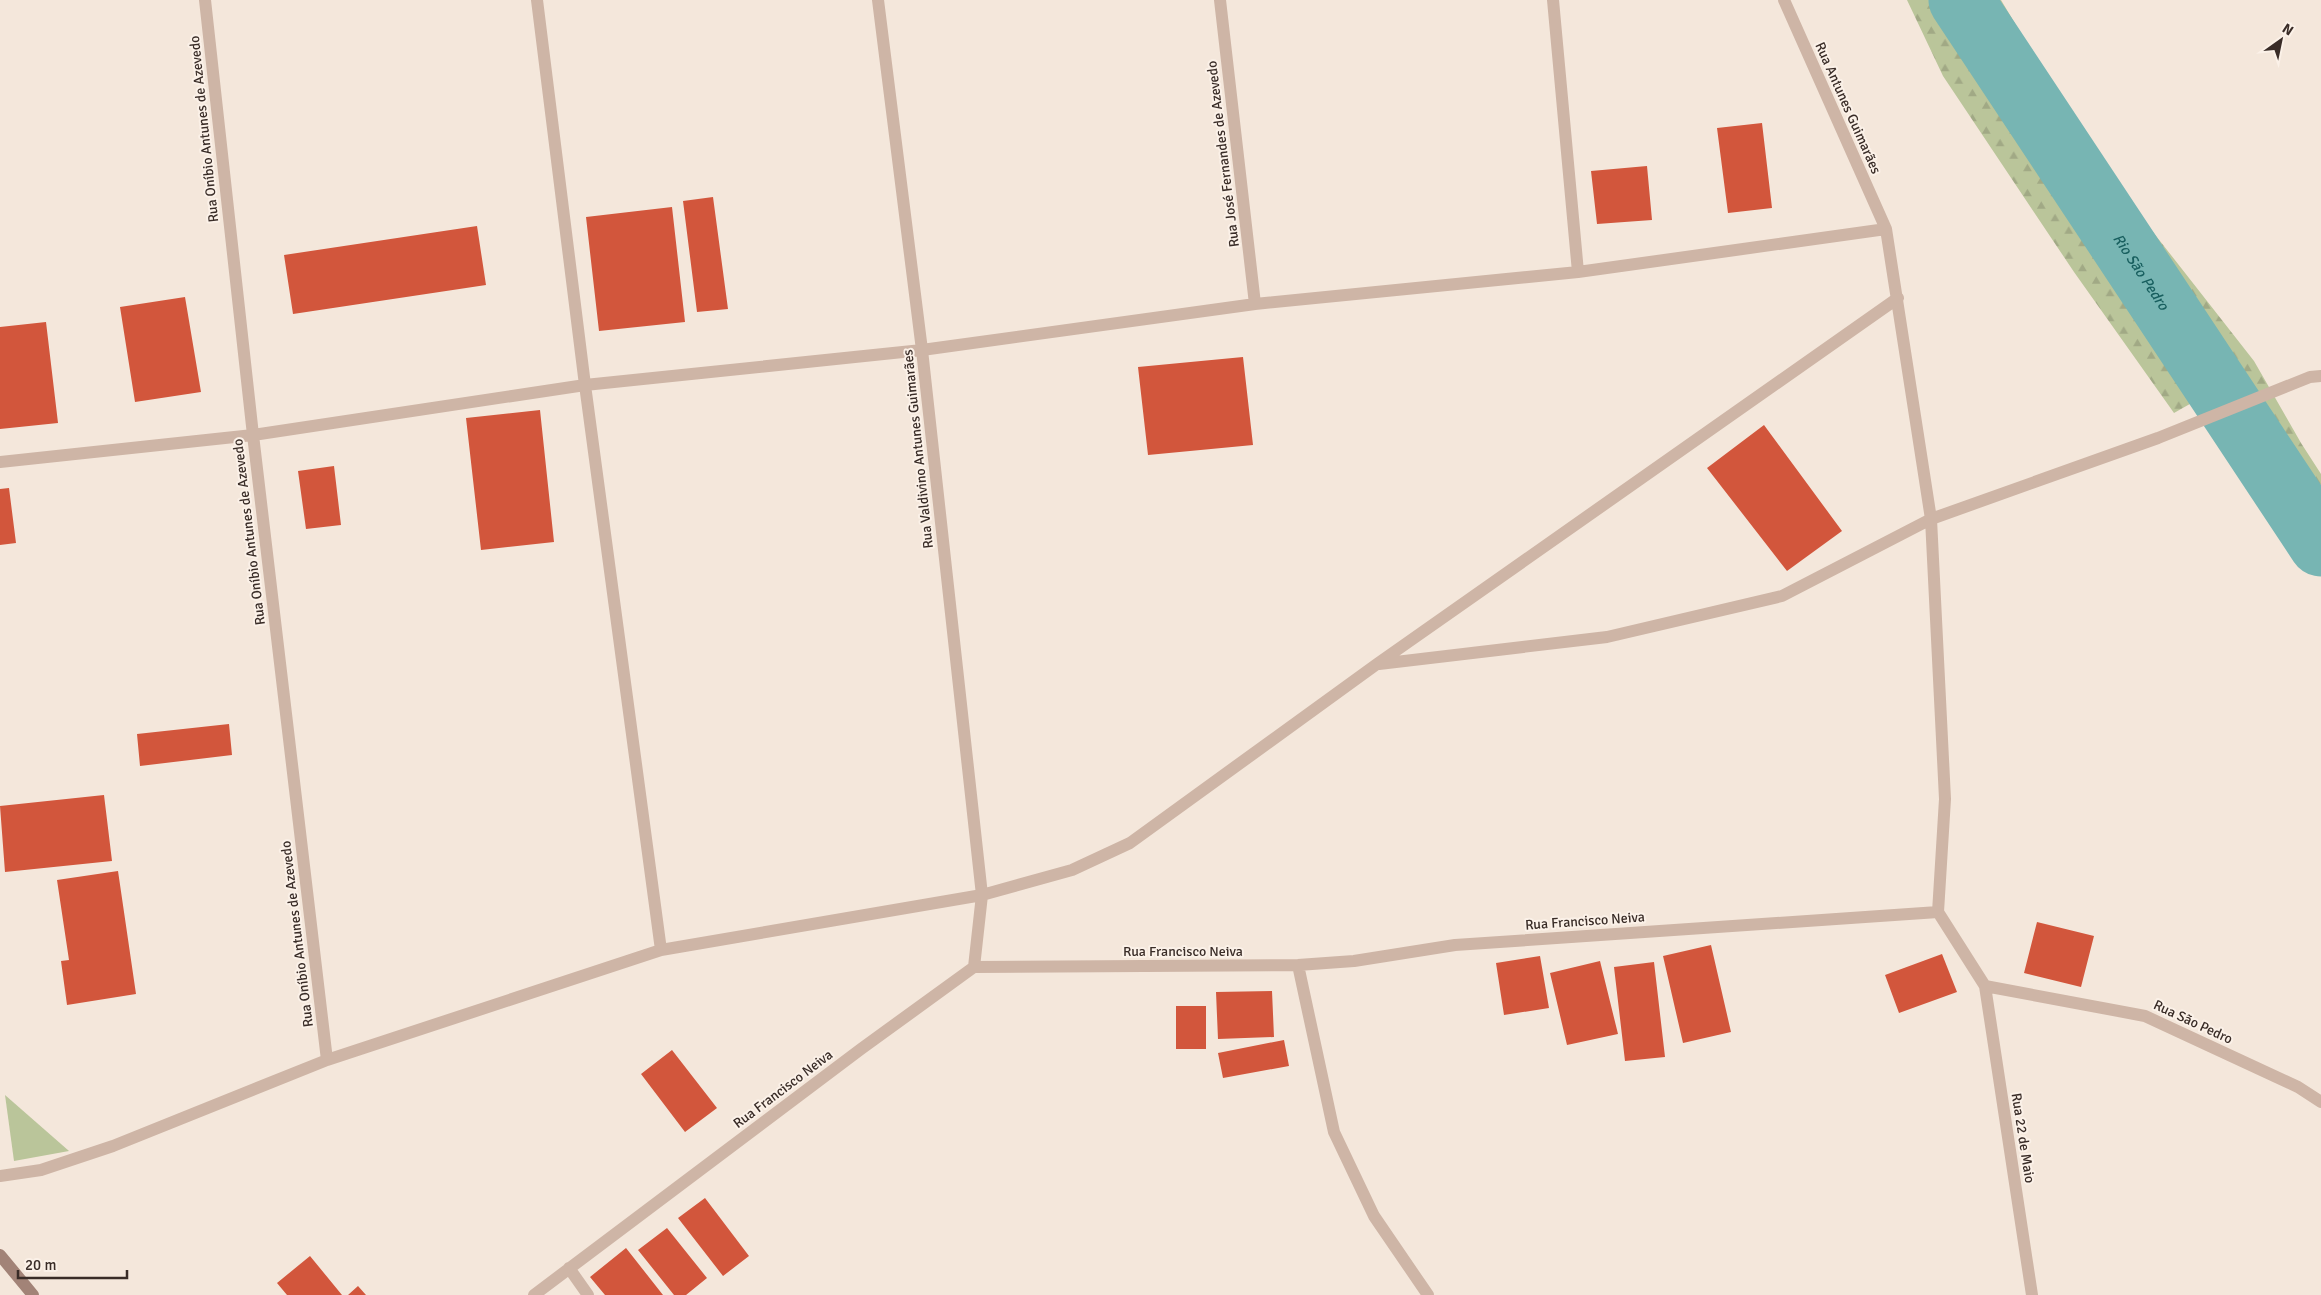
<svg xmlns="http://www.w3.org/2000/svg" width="2321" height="1295" viewBox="0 0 2321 1295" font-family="Signika,sans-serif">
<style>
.grass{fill:#bac59a}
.forest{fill:url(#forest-firs)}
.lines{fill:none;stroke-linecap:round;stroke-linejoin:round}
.river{stroke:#77b5b3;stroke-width:65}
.building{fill:#d2563c}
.street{stroke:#ceb5a6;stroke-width:12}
.secondary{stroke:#a28377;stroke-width:12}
.labels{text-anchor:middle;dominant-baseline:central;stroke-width:4;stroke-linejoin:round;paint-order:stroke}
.street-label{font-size:14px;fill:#392c27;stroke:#fbf1e8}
.water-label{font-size:15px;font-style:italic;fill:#185f5f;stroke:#fbf1e8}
</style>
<defs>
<pattern id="forest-firs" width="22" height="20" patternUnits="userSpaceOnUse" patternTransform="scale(1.25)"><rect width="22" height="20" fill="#bac59a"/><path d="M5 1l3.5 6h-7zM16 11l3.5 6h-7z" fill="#a1a985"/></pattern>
</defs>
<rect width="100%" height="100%" fill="#f4e7db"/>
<path class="grass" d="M 5,1095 L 69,1151 L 14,1161 Z"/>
<path class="forest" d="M 1907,0 L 2001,0 L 2095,158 L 2254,361 L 2301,443 L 2321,474 L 2321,544 L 2218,388 L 2174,413 L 2074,272 L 1943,76 Z"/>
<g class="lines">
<path class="river" id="s1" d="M 1961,0 L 2321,544"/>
</g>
<path class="building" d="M 1762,123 L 1772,208 L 1728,213 L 1717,128 Z
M 1647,166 L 1652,220 L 1597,224 L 1591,171 Z
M 713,197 L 728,309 L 697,312 L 683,201 Z
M 672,207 L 685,322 L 599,331 L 586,217 Z
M 477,226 L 486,285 L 293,314 L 284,255 Z
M 185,297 L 201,392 L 135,402 L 120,307 Z
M 46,322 L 58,423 L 0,429 L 0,327 Z
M 1243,357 L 1253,445 L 1148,455 L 1138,367 Z
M 540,410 L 554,542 L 481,550 L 466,418 Z
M 1764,425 L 1842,531 L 1787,571 L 1707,468 Z
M 334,466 L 341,525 L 306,529 L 298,471 Z
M 9,488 L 16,543 L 0,545 L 0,489 Z
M 229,724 L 232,755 L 140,766 L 137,734 Z
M 104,795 L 112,861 L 5,872 L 0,806 Z
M 118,871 L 136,994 L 67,1005 L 61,961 L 69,960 L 57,880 Z
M 2037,922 L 2094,936 L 2081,987 L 2024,973 Z
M 1711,945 L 1731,1032 L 1683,1043 L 1663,956 Z
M 1942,954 L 1957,992 L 1899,1013 L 1885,975 Z
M 1540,956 L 1549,1008 L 1504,1015 L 1496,963 Z
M 1600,961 L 1618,1034 L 1567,1045 L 1550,973 Z
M 1654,962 L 1665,1057 L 1625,1061 L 1614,967 Z
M 1272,991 L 1274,1037 L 1218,1039 L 1216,992 Z
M 1176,1006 L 1206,1006 L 1206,1049 L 1176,1049 Z
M 1284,1040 L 1289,1066 L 1223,1078 L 1218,1053 Z
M 672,1050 L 717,1108 L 685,1132 L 641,1074 Z
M 705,1198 L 749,1256 L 723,1276 L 678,1218 Z
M 667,1228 L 707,1278 L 686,1295 L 674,1295 L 638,1250 Z
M 626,1248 L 663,1295 L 605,1295 L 590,1277 Z
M 310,1256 L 342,1295 L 287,1295 L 277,1283 Z
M 358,1286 L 366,1295 L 348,1295 Z"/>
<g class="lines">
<path class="street" d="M 205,0 L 253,435 L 327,1060
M 537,0 L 585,385 L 661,950
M 878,0 L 922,350 L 982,895 L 974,967
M 1220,0 L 1255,304
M 1553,0 L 1578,272
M 1784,0 L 1886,229 L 1931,519 L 1945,799 L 1938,912 L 1985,986 L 2032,1295
M 0,462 L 253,435 L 585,385 L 922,350 L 1255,304 L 1578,272 L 1886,229
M 1379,664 L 1607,637 L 1782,596 L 1931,519 L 2158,438 L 2310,377 L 2321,376
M 1298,965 L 1334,1132 L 1374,1216 L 1428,1295
M 1985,986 L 2145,1016 L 2298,1087 L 2321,1102
M 0,1176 L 41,1170 L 113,1146 L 327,1060 L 661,950 L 982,895 L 1072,870 L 1130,843 L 1377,664 L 1898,298
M 569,1268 L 588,1295
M 534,1295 L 861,1049 L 974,967 L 1298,965 L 1354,961 L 1455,945 L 1938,912"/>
<path class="secondary" d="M 0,1255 L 33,1295"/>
</g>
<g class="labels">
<g class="street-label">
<text transform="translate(1848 108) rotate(66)">Rua Antunes Guimarães</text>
<text transform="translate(204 129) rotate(-96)">Rua Oníbio Antunes de Azevedo</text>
<text transform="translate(1223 154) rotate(-97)">Rua José Fernandes de Azevedo</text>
<text transform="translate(918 449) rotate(-96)">Rua Valdivino Antunes Guimarães</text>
<text transform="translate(249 532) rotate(-97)">Rua Oníbio Antunes de Azevedo</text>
<text transform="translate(1585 921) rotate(-4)">Rua Francisco Neiva</text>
<text transform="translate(297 934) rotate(-97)">Rua Oníbio Antunes de Azevedo</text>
<text x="1183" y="951">Rua Francisco Neiva</text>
<text transform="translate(2193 1022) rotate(25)">Rua São Pedro</text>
<text transform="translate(783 1089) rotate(-37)">Rua Francisco Neiva</text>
<text transform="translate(2023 1138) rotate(81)">Rua 22 de Maio</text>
</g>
<g class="water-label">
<text stroke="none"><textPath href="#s1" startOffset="326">Rio São Pedro</textPath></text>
</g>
</g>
<g transform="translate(2281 40) rotate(33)" stroke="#fbf1e8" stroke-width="4" paint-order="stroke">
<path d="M0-4L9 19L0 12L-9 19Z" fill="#392c27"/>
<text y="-8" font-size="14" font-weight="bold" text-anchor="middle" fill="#392c27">N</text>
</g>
<path d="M18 1270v8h109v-8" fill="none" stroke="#392c27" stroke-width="2.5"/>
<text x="25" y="1270" font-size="15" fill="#392c27" stroke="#fbf1e8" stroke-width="4" paint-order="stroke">20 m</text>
</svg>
